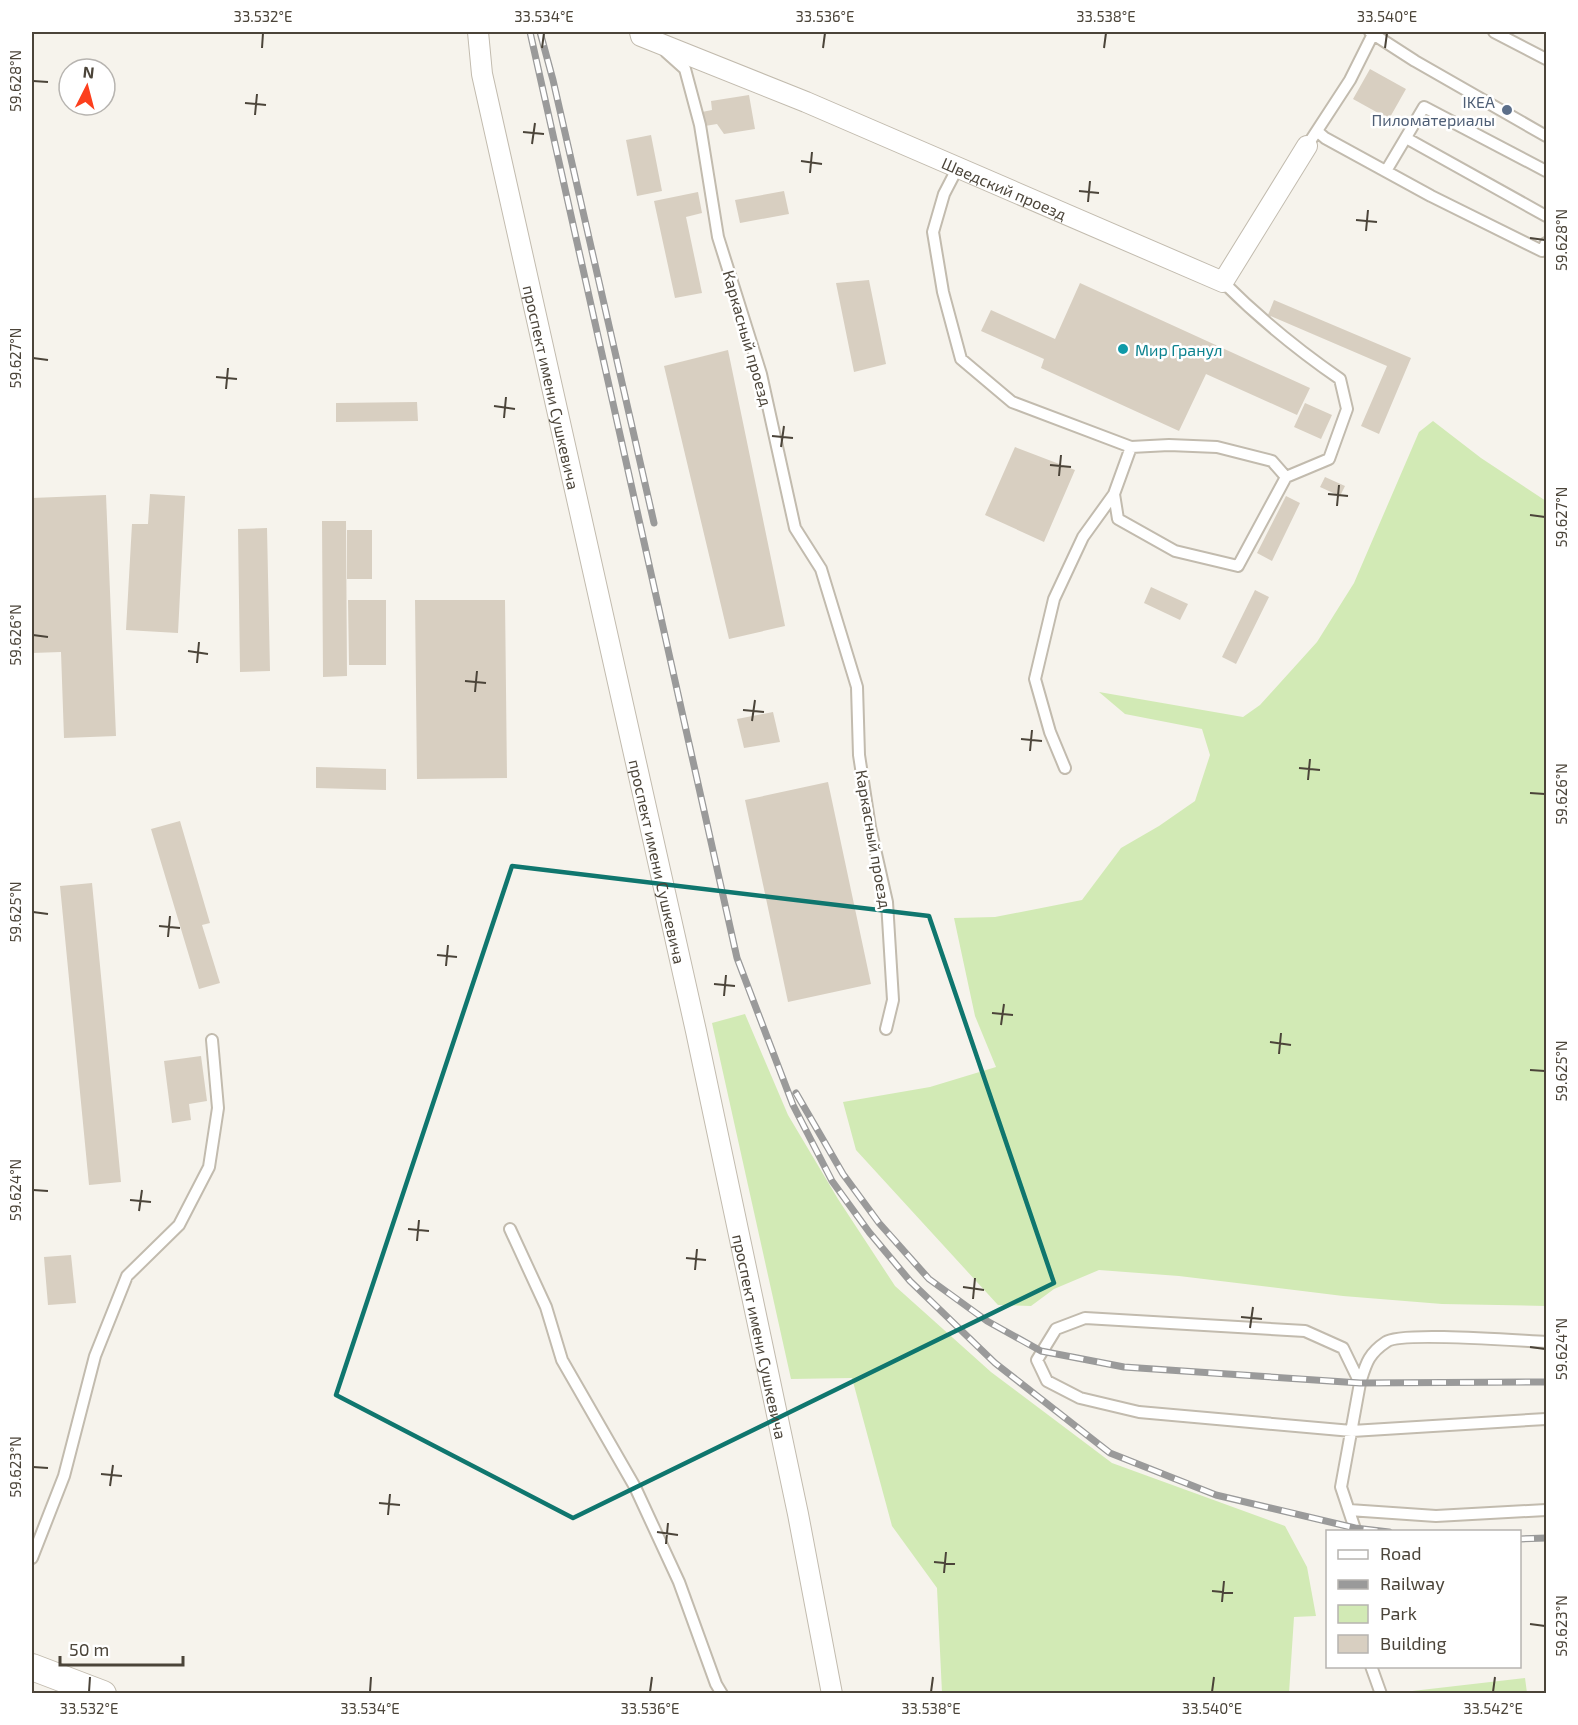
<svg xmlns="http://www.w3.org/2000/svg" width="1578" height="1725" viewBox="0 0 1578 1725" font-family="'Exo 2',sans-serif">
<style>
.green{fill:#d2eab5}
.building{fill:#d8cfc1}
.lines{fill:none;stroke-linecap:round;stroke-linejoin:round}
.service-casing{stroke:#c2bbae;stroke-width:14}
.minor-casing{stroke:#c2bbae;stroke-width:22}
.tertiary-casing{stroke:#c2bbae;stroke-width:28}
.service{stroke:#fff;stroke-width:10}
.minor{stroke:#fff;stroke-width:20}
.tertiary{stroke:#fff;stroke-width:26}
.rail-casing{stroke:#9a9a9a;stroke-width:7}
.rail{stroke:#fff;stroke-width:4.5;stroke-dasharray:14;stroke-linecap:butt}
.marked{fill:none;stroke:#0f766e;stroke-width:4.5;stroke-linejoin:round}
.ticks{fill:none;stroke:#4b4439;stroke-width:2}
.service-dot{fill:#5c6f8a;stroke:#fff;stroke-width:2}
.culture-dot{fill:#0f9aa8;stroke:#fff;stroke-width:2}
.labels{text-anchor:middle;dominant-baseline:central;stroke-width:5;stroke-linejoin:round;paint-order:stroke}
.service-label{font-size:16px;fill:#4e5e75;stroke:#fff;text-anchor:end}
.street-label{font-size:16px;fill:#4b4439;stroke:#fff}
.culture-label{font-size:16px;fill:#0d838f;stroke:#fff;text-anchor:start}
.neatline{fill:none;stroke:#4b4439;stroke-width:2}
.ticks-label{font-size:15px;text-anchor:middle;fill:#4b4439}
</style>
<rect width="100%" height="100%" fill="#f6f3ec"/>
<path class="green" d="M 1433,421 L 1481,458 L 1546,501 L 1546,1306 L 1442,1304 L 1343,1296 L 1179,1276 L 1099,1270 L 1054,1289 L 1031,1306 L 998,1305 L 856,1150 L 843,1102 L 930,1087 L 996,1067 L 975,1016 L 954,918 L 995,917 L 1082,900 L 1121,848 L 1159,826 L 1195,801 L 1210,755 L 1202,729 L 1125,714 L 1099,692 L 1243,717 L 1260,705 L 1317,642 L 1354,583 L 1419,432 Z
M 745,1014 L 788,1115 L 838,1199 L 895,1286 L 991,1372 L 1112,1463 L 1285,1526 L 1307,1567 L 1316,1616 L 1294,1617 L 1289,1693 L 942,1693 L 937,1588 L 892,1526 L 852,1378 L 791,1379 L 712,1023 Z
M 1525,1678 L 1527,1693 L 1395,1693 Z"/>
<path class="building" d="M 1370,69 L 1406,89 L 1389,119 L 1353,99 Z
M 749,95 L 755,129 L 724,134 L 717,124 L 705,126 L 702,112 L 712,110 L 711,101 Z
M 651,135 L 662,191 L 637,196 L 626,140 Z
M 784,191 L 789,214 L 740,223 L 735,200 Z
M 698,192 L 702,213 L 686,217 L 702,293 L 675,298 L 654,201 Z
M 869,280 L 886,364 L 854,372 L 836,283 Z
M 1080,283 L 1310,388 L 1297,415 L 1206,374 L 1179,431 L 1041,368 L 1044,359 L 981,331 L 991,310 L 1055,339 Z
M 1274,300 L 1411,358 L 1379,434 L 1361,426 L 1387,366 L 1268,315 Z
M 728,350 L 785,626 L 729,639 L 664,366 Z
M 417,402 L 418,421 L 336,422 L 336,403 Z
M 1305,403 L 1332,415 L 1321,439 L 1294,427 Z
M 1015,447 L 1075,470 L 1044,542 L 985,515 Z
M 1325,477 L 1345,486 L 1340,496 L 1320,487 Z
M 150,494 L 185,496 L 178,633 L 126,630 L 132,524 L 148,524 Z
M 106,495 L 116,736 L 64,738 L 61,652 L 32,653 L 32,498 Z
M 1286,496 L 1300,503 L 1272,561 L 1257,553 Z
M 322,521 L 346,521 L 347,676 L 323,677 Z
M 267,528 L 270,671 L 240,672 L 238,529 Z
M 347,530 L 372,530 L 372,579 L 347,579 Z
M 1151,587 L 1188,604 L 1180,620 L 1144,603 Z
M 1255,590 L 1269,597 L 1236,664 L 1222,657 Z
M 348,600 L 386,600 L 386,665 L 349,665 Z
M 415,600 L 505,600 L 507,778 L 417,779 Z
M 773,712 L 780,742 L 744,748 L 737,719 Z
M 316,767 L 386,769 L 386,790 L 316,788 Z
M 828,782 L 871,984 L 788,1002 L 745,800 Z
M 180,821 L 210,923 L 202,925 L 220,983 L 199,989 L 151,829 Z
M 92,883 L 121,1182 L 89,1185 L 60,886 Z
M 201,1056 L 207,1101 L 189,1104 L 191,1120 L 172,1123 L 164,1061 Z
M 71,1255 L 76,1303 L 48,1305 L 44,1257 Z"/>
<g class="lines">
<g class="service-casing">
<path id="service" d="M 1370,32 L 1415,61 L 1546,136
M 1494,32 L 1546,59
M 666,52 L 685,69 L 700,125 L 718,237 L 761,374 L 795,528 L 821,569 L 857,687 L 859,755 L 870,827 L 887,902 L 893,1000 L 886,1029
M 1317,131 L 1325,138 L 1431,196 L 1542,251 L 1546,243
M 1406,138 L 1546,216
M 1307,146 L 1350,80 L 1374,32
M 958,167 L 944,194 L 933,232 L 943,292 L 961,359 L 1012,402 L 1131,447 L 1114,494 L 1118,519 L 1175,551 L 1238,566 L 1286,477 L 1329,459 L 1347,409 L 1340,379 C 1298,350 1259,318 1223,282
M 1386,171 L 1424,107 L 1546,171
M 1131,447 L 1169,445 L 1217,447 L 1272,461 L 1286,477
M 1065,768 L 1050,732 L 1035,679 L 1054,599 L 1083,537 L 1114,494
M 510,1229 L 546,1307 L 562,1360 L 635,1487 L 679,1582 L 716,1684 L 722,1694
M 1360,1383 C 1366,1364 1368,1354 1386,1342 C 1400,1331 1521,1341 1546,1342
M 1349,1510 L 1436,1516 L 1546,1510
M 1356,1532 L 1341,1487 L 1360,1383 L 1343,1348 L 1305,1331 L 1085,1318 L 1056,1329 L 1037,1360 L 1047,1381 L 1080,1398 L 1139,1412 L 1352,1431 L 1546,1419
M 32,1558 L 64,1476 L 95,1356 L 127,1276 L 179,1225 L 209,1167 L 218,1108 L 212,1040
M 1371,1666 L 1381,1694"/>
</g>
<g class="minor-casing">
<g id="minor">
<path id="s1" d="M 478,32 L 482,74 L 696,1031 L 798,1514 L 832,1694"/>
<path id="s2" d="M 640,32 L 641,36 L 806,102 L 1223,282 L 1307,146"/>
</g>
</g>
<g class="tertiary-casing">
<path id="tertiary" d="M 32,1667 L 103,1694"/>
</g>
<use href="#service" class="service"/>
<use href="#minor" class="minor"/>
<use href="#tertiary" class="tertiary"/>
<g class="rail-casing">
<path id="rail" d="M 530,32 L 737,958 L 793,1105 L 832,1181 L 869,1232 L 910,1281 L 995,1363 L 1110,1453 L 1216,1495 L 1355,1528 L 1389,1532
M 540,32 L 553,80 L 654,523
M 796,1093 L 843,1174 L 879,1223 L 929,1279 L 987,1321 L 1041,1351 L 1124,1367 L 1360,1383 L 1546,1382
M 1520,1539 L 1546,1538"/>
</g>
<use href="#rail" class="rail"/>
</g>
<path class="marked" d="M 512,866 L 929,916 L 1054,1283 L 573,1518 L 336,1395 Z"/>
<path class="ticks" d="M 262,48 L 263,33M 542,48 L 544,33M 823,48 L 825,33M 1104,48 L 1106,33M 1385,48 L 1387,33M 33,81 L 48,82M 245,103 L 266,105M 255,115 L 257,94M 523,132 L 544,134M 532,144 L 535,123M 801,161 L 822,164M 810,173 L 812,152M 1079,191 L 1099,193M 1088,202 L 1090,181M 1356,220 L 1377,222M 1366,231 L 1368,210M 1530,238 L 1545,240M 33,358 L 48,360M 216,377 L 237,379M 226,389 L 228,368M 494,406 L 515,409M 504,418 L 506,397M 772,436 L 793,438M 781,447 L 784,426M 1050,465 L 1071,467M 1059,476 L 1061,455M 1328,494 L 1348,496M 1337,506 L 1339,485M 1530,515 L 1545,517M 33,635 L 48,637M 188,651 L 208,654M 197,663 L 199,642M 465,681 L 486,683M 475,692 L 477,671M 743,710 L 764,712M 752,721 L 755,700M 1021,739 L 1042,741M 1030,751 L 1032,730M 1299,768 L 1320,770M 1308,780 L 1310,759M 1530,793 L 1545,794M 33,912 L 48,914M 159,926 L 180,928M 168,937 L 170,916M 437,955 L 457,957M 446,966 L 448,945M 714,984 L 735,986M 724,996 L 726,975M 992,1013 L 1013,1015M 1001,1025 L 1004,1004M 1270,1042 L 1291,1045M 1279,1054 L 1281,1033M 1530,1070 L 1545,1071M 33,1190 L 48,1191M 130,1200 L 151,1202M 139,1211 L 142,1190M 408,1229 L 429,1231M 417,1241 L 419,1220M 686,1258 L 706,1260M 695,1270 L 697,1249M 963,1287 L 984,1290M 973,1299 L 975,1278M 1241,1317 L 1262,1319M 1250,1328 L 1253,1307M 1530,1347 L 1545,1349M 33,1467 L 48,1468M 101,1474 L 122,1476M 110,1486 L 113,1465M 379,1503 L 400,1505M 388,1515 L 390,1494M 657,1532 L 678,1535M 666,1544 L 668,1523M 934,1562 L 955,1564M 944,1573 L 946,1552M 1212,1591 L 1233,1593M 1222,1602 L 1224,1581M 1530,1624 L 1545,1626M 89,1692 L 90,1677M 370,1692 L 371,1677M 650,1692 L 652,1677M 931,1692 L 933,1677M 1212,1692 L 1214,1677M 1493,1692 L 1495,1677"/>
<circle class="service-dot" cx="1507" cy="110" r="6"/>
<circle class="culture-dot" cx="1123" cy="349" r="6"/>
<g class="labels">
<g class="service-label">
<text x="1495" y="101">IKEA<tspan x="1495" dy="18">Пиломатериалы</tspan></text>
</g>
<g class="street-label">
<text stroke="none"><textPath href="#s2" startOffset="398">Шведский проезд</textPath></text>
<text transform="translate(748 338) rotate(74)">Каркасный проезд</text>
<text stroke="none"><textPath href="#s1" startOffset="363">проспект имени Сушкевича</textPath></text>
<text transform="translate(874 839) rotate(80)">Каркасный проезд</text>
<text stroke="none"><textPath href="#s1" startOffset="849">проспект имени Сушкевича</textPath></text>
<text stroke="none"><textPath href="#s1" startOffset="1335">проспект имени Сушкевича</textPath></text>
</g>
<g class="culture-label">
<text x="1135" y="349">Мир Гранул</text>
</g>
</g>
<rect width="1578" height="1725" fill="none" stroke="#ffffff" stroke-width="66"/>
<rect x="1326" y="1530" width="195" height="138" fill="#ffffff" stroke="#b7b4b0" stroke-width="1.5"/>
<rect x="1338" y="1550" width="30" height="9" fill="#ffffff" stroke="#b7b4b0" stroke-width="1.5"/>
<text x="1380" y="1560" font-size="18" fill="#4b4439">Road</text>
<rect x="1338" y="1580" width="30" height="9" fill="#9a9a9a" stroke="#b7b4b0" stroke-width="1.5"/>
<text x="1380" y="1590" font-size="18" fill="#4b4439">Railway</text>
<rect x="1338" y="1605" width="30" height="18" fill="#d2eab5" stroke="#b7b4b0" stroke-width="1.5"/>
<text x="1380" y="1620" font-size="18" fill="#4b4439">Park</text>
<rect x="1338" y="1635" width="30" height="18" fill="#d8cfc1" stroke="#b7b4b0" stroke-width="1.5"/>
<text x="1380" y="1650" font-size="18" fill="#4b4439">Building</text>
<g transform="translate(87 87) rotate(6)"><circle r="28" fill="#ffffff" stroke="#b7b4b0" stroke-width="1.5"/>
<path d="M0-4.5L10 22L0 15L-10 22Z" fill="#fc3f1d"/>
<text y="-9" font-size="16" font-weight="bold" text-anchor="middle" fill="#4b4439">N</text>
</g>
<path d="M60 1656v9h123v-9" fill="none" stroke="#4b4439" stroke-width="3"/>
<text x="69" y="1656" font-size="18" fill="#4b4439" stroke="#ffffff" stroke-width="4.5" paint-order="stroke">50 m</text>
<rect x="33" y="33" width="1512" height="1659" class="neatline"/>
<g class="ticks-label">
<text x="263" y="22">33.532°E</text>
<text x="544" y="22">33.534°E</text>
<text x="825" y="22">33.536°E</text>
<text x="1106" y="22">33.538°E</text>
<text x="1387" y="22">33.540°E</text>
<text transform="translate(16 81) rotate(-90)" y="5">59.628°N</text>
<text transform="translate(1562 240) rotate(-90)" y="5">59.628°N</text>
<text transform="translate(16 358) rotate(-90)" y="5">59.627°N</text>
<text transform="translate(1562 517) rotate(-90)" y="5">59.627°N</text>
<text transform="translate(16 635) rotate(-90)" y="5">59.626°N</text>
<text transform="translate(1562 794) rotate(-90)" y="5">59.626°N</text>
<text transform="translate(16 912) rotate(-90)" y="5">59.625°N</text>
<text transform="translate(1562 1071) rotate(-90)" y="5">59.625°N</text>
<text transform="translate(16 1190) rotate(-90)" y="5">59.624°N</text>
<text transform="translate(1562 1349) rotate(-90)" y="5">59.624°N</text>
<text transform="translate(16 1467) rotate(-90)" y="5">59.623°N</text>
<text transform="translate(1562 1626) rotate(-90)" y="5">59.623°N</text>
<text x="89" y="1714">33.532°E</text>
<text x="370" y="1714">33.534°E</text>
<text x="650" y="1714">33.536°E</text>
<text x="931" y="1714">33.538°E</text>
<text x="1212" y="1714">33.540°E</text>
<text x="1493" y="1714">33.542°E</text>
</g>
</svg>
